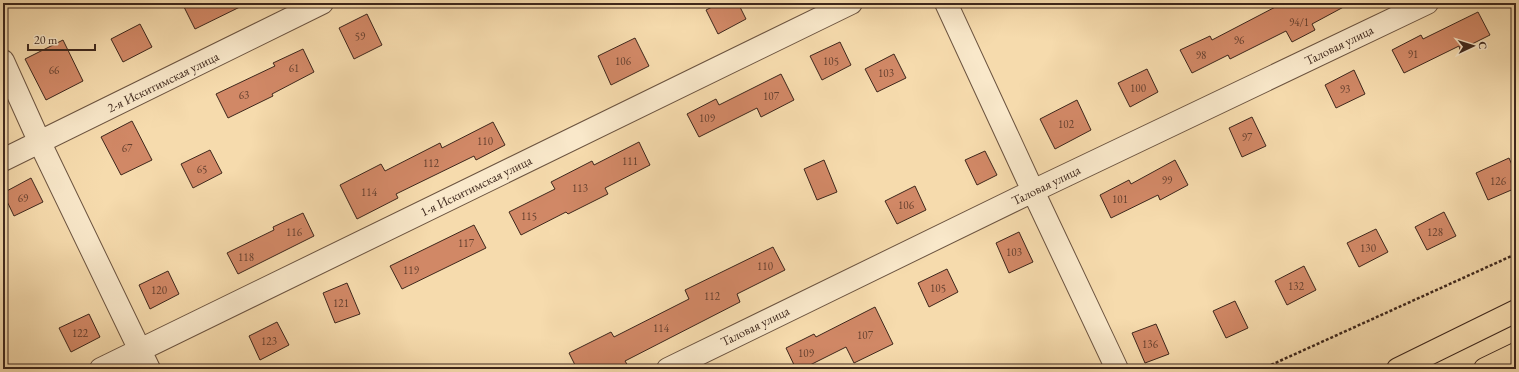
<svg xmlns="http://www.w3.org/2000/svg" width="1519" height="372" viewBox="0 0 1519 372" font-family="'EB Garamond',serif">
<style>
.building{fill:#d18866;stroke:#3e271c}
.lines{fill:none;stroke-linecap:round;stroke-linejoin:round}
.minor-casing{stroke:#6c5440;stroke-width:24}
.highway-casing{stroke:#3e271c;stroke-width:24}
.path{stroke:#3e271c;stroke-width:2.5;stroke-dasharray:3 2;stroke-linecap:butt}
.minor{stroke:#f9e8ca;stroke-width:22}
.highway{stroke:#f6dbad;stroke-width:22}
.labels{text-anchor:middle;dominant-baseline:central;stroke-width:3;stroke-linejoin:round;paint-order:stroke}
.number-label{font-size:11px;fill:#633f2e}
.street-label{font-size:13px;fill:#3e271c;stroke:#f9e8ca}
</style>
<rect width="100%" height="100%" fill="#f6dbad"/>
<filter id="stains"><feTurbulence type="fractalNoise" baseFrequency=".005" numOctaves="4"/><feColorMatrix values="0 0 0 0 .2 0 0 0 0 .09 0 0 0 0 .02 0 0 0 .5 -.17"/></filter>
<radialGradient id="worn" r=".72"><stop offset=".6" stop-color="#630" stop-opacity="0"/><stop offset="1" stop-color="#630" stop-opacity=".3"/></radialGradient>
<path class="building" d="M 182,3 L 248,3 L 195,29 Z
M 720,3 L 738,3 L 746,19 L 718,34 L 706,10 Z
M 1283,3 L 1351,3 L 1312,24 L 1315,30 L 1292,42 L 1286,31 L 1230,59 L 1228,55 L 1192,73 L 1180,50 L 1210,36 L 1212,40 Z
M 1478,12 L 1490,35 L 1460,50 L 1459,46 L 1404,73 L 1392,50 L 1421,35 L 1423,39 Z
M 367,14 L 382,45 L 354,59 L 339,28 Z
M 140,24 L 152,47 L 123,62 L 111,39 Z
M 635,38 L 649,66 L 611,85 L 598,56 Z
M 63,40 L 83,81 L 46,100 L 25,59 Z
M 840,42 L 851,65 L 822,80 L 810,56 Z
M 303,49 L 314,72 L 272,94 L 273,96 L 228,118 L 216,94 L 275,66 L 273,63 Z
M 894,54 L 906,78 L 877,92 L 865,69 Z
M 1147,69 L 1158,92 L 1130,107 L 1118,83 Z
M 1354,70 L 1365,94 L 1336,108 L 1325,85 Z
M 781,74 L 794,100 L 761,117 L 757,108 L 699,137 L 687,114 L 716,99 L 719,105 Z
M 1077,100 L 1091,130 L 1055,149 L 1040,119 Z
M 1252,117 L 1266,146 L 1242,157 L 1229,128 Z
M 132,121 L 152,160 L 121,175 L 101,137 Z
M 493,122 L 505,145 L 476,160 L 474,156 L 396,194 L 398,198 L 357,219 L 340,185 L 381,164 L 385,171 L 440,143 L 442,148 Z
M 639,142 L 650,165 L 605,188 L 608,194 L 568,214 L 566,212 L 521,235 L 509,212 L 555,189 L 551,182 L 592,161 L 594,165 Z
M 210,150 L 222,173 L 193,188 L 181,164 Z
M 985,151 L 997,175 L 977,185 L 965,160 Z
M 1509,158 L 1516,174 L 1516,188 L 1488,200 L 1476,173 Z
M 824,160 L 837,192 L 817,200 L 804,169 Z
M 1175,160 L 1188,185 L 1160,200 L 1158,195 L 1111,218 L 1100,195 L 1129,180 L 1131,184 Z
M 31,178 L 43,202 L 14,216 L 3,193 Z
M 915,186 L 926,210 L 897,224 L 885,201 Z
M 1444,212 L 1456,236 L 1427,250 L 1415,227 Z
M 303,213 L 314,236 L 238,274 L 227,253 L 274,230 L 273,227 Z
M 474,225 L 486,248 L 402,289 L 390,266 Z
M 1376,229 L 1388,252 L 1359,267 L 1347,243 Z
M 1019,232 L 1033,262 L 1009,273 L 996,243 Z
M 773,247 L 785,270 L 737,294 L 740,302 L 625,361 L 630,369 L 577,369 L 569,353 L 611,332 L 614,337 L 689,299 L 685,290 Z
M 1304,266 L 1316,290 L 1287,305 L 1275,281 Z
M 947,269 L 958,292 L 929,307 L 918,283 Z
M 168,271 L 179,294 L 150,309 L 139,285 Z
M 347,283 L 360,314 L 335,323 L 323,293 Z
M 1235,301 L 1248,328 L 1226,338 L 1213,311 Z
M 875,307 L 893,344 L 854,363 L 846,347 L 802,369 L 796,369 L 786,348 L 814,334 L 816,337 Z
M 89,314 L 100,337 L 71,352 L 59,328 Z
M 277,322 L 289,345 L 260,360 L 249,336 Z
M 1156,324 L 1169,354 L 1145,363 L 1132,333 Z"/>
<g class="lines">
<g class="minor-casing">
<path id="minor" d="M 946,3 L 1033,191 L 1117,369
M 3,61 L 40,143 L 149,369
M 3,160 L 322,3
M 101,369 L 851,3
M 668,369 L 1033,191 L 1427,3"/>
</g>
<g class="highway-casing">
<path id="highway" d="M 1398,369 L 1516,311
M 1485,369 L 1516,354"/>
</g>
<path class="path" d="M 1262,369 L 1516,254"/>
<use href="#minor" class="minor"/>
<use href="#highway" class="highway"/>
</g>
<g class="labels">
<g class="number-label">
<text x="1299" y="22">94/1</text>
<text x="360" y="36">59</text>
<text x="1239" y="40">96</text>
<text x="1413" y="54">91</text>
<text x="1201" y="55">98</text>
<text x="623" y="61">106</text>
<text x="831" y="61">105</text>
<text x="294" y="68">61</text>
<text x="54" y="70">66</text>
<text x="886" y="73">103</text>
<text x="1138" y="88">100</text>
<text x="1345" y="89">93</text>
<text x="244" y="95">63</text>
<text x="771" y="96">107</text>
<text x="707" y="118">109</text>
<text x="1066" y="124">102</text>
<text x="1247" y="137">97</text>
<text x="485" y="141">110</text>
<text x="127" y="148">67</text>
<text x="630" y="161">111</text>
<text x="431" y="163">112</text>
<text x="202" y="169">65</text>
<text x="1167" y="180">99</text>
<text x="1498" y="181">126</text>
<text x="580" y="188">113</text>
<text x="369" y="192">114</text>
<text x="23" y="198">69</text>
<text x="1120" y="199">101</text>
<text x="906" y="205">106</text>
<text x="529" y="216">115</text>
<text x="294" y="232">116</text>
<text x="1435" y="232">128</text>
<text x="466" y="243">117</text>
<text x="1368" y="248">130</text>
<text x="1014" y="252">103</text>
<text x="246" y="257">118</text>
<text x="765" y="266">110</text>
<text x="411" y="270">119</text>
<text x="1296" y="286">132</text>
<text x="938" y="288">105</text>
<text x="159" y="290">120</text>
<text x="712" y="296">112</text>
<text x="341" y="303">121</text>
<text x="661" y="328">114</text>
<text x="80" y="333">122</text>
<text x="865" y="335">107</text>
<text x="269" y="341">123</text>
<text x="1150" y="344">136</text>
<text x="806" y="353">109</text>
</g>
<g class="street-label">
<text transform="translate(1339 45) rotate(-26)">Таловая улица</text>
<text transform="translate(163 82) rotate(-26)">2-я Искитимская улица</text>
<text transform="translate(1046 185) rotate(-26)">Таловая улица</text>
<text transform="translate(476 186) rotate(-26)">1-я Искитимская улица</text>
<text transform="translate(755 326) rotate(-26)">Таловая улица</text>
</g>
</g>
<rect width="1519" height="372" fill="none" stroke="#f6dbad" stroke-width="16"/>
<rect x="4" y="4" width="1511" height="364" fill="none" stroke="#3e271c" stroke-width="2"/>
<rect x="8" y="8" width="1503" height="356" fill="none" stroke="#3e271c"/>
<g transform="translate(1473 46) rotate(86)" stroke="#f9e8ca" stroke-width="3" paint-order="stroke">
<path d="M0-3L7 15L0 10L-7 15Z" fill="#3e271c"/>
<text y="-6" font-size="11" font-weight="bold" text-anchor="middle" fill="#3e271c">С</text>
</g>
<path d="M28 44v6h67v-6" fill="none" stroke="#3e271c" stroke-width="2"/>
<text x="34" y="44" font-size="12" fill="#3e271c" stroke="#f9e8ca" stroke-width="3" paint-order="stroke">20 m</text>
<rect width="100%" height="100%" filter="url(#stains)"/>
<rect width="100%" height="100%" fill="url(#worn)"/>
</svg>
